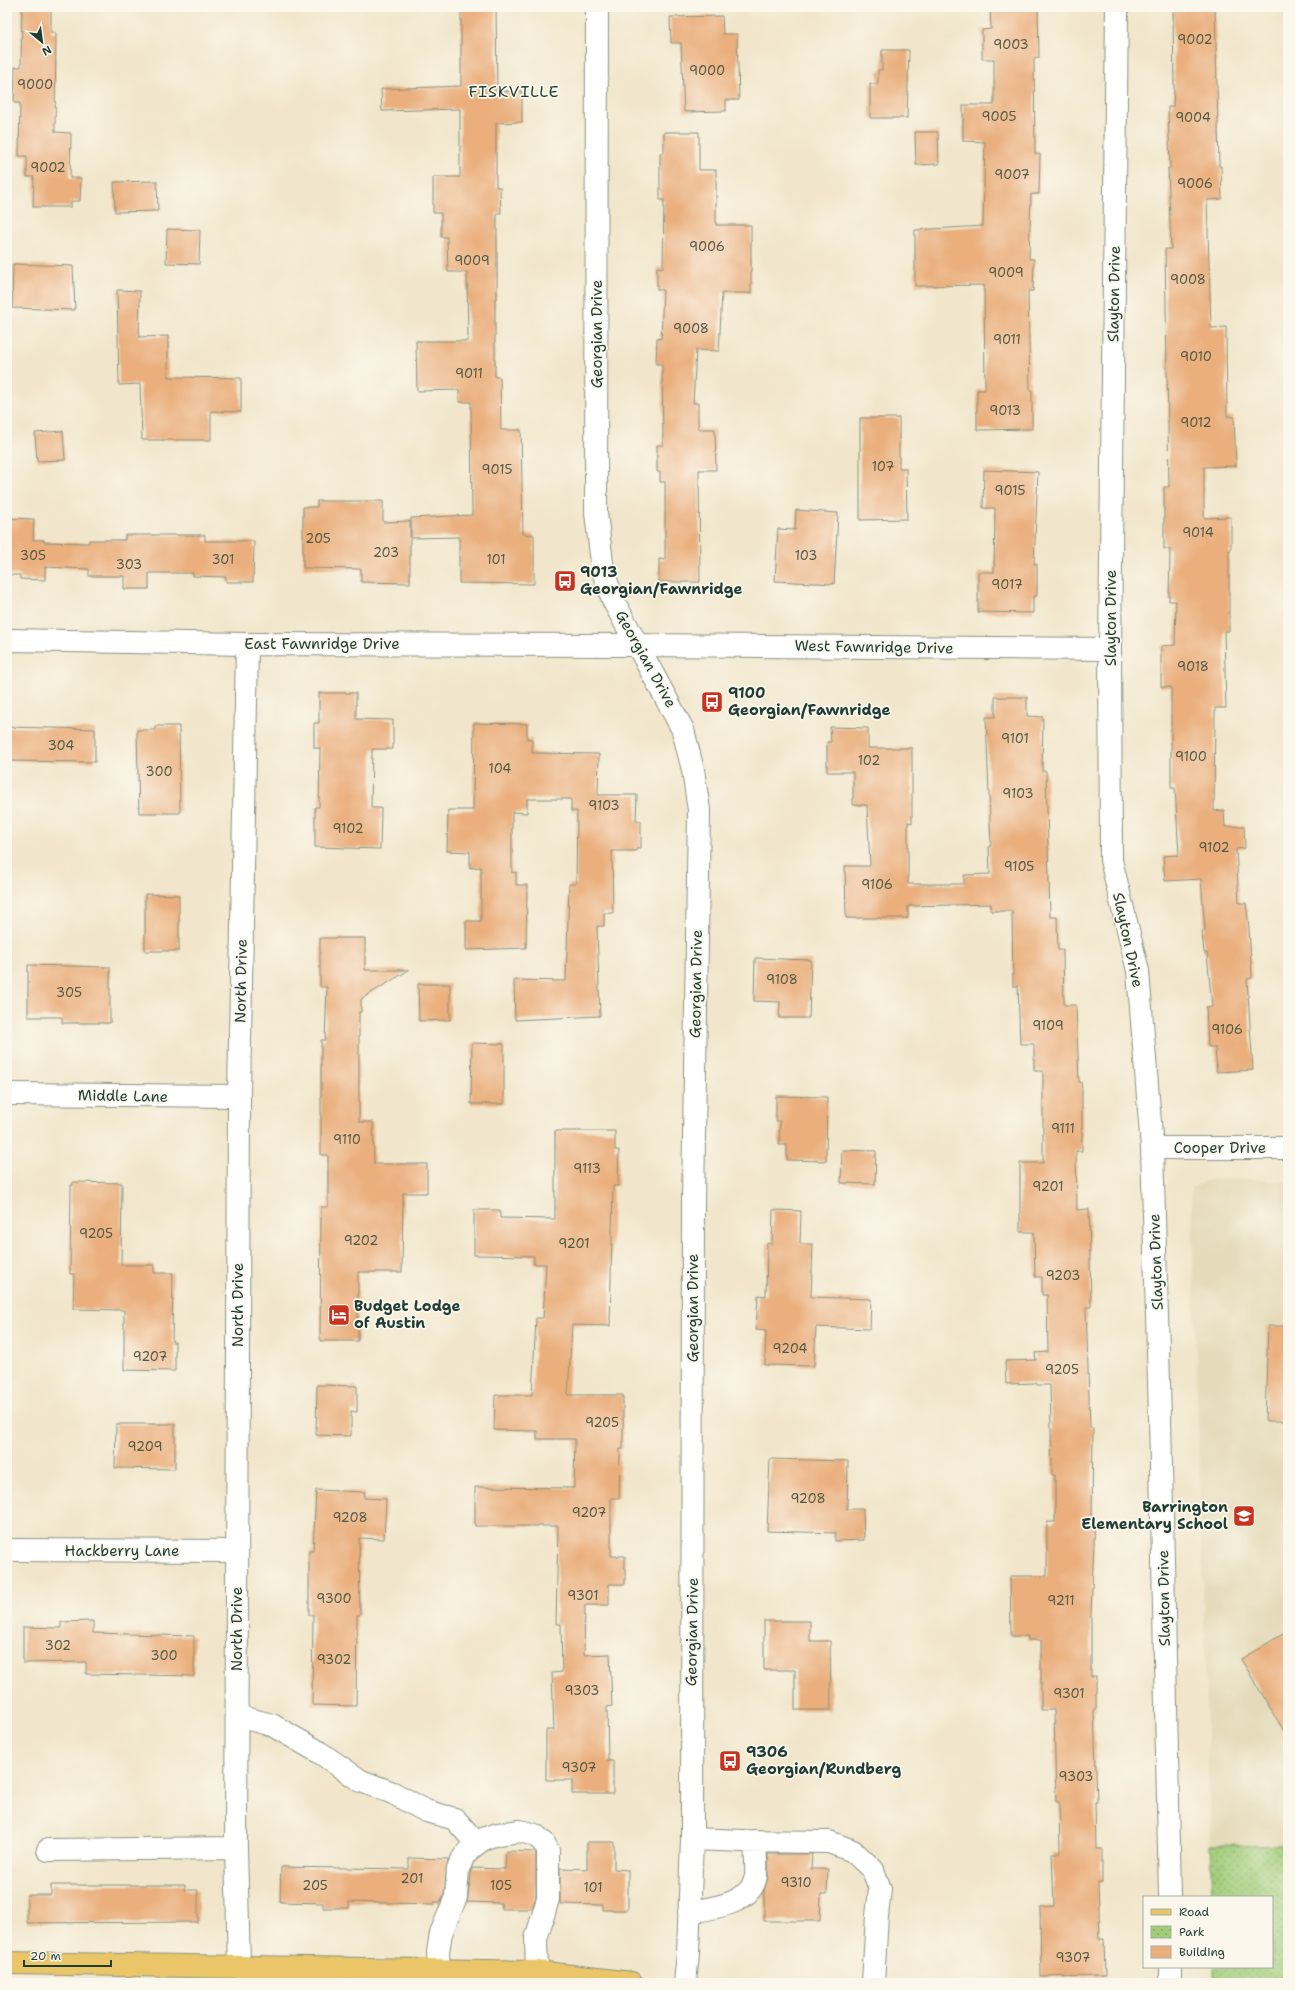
<svg xmlns="http://www.w3.org/2000/svg" width="1295" height="1990" viewBox="0 0 1295 1990" font-family="'Shantell Sans',sans-serif">
<style>
.built{fill:#e5dbba}
.park{fill:url(#park-dots);stroke:#608557}
.building{fill:#eaaf7d}
.lines{fill:none;stroke-linecap:round;stroke-linejoin:round}
.minor-casing{stroke:#889280;stroke-width:24}
.major-casing{stroke:#889280;stroke-width:24}
.minor{stroke:#fff;stroke-width:22}
.major{stroke:#ebc669;stroke-width:22}
.labels{text-anchor:middle;dominant-baseline:central;stroke-width:3.5;stroke-linejoin:round;paint-order:stroke}
.number-label{font-size:13px;fill:#525a46}
.street-label{font-size:15px;fill:#1f3d34;stroke:#fbf7ec}
.poi-label{font-size:15px;font-weight:bold;fill:#1f3d34;stroke:#fbf7ec;text-anchor:start}
.neighbourhood-label{font-size:16px;letter-spacing:1px;fill:#1f3d34;stroke:#fbf7ec}
</style>
<defs>
<pattern id="park-dots" width="8" height="8" patternUnits="userSpaceOnUse"><rect width="8" height="8" fill="#a2cd7a"/><path d="M2 2h.1M6 6h.1" fill="none" stroke="#83a865" stroke-width="1.8" stroke-linecap="round"/></pattern>
</defs>
<rect width="100%" height="100%" fill="#fbf7ec"/>
<filter id="ink" filterUnits="userSpaceOnUse"><feTurbulence type="fractalNoise" baseFrequency=".025" numOctaves="2"/><feDisplacementMap in="SourceGraphic" scale="8" xChannelSelector="R" yChannelSelector="G"/><feConvolveMatrix kernelMatrix="1 2 1 2 8 2 1 2 1" color-interpolation-filters="sRGB"/></filter>
<filter id="wash" filterUnits="userSpaceOnUse"><feTurbulence type="fractalNoise" baseFrequency=".012" numOctaves="4" result="noise"/><feDisplacementMap in="SourceGraphic" scale="16" xChannelSelector="R" yChannelSelector="G"/><feGaussianBlur stdDeviation="0.9" result="paint"/><feColorMatrix in="noise" values="0 0 0 0 0 0 0 0 0 0 0 0 0 0 0 0 0 1.4 0 .05"/><feComposite in="paint" operator="in"/></filter>
<g filter="url(#wash)">
<rect width="100%" height="100%" fill="#f1e6cb"/>
<path class="built" d="M 1210,1179 L 1288,1181 L 1288,1983 L 1214,1983 L 1214,1967 L 1272,1967 L 1272,1897 L 1212,1897 L 1191,1188 Z"/>
<path class="park" d="M 1210,1845 L 1288,1846 L 1288,1983 L 1214,1983 L 1214,1967 L 1272,1967 L 1272,1897 L 1212,1897 Z"/>
<g id="blocks">
<path class="building" d="M 22,7 L 51,7 L 51,33 L 56,33 L 55,132 L 71,133 L 70,178 L 81,178 L 80,201 L 71,201 L 71,207 L 33,207 L 34,177 L 27,177 L 27,156 L 19,156 L 20,103 L 14,103 L 15,67 L 21,67 Z
M 461,7 L 496,7 L 497,91 L 522,91 L 522,122 L 496,123 L 496,187 L 500,187 L 501,213 L 497,213 L 497,298 L 495,298 L 495,377 L 500,377 L 501,430 L 521,430 L 523,534 L 534,535 L 534,584 L 459,583 L 459,537 L 411,538 L 411,518 L 472,515 L 471,402 L 459,402 L 459,390 L 417,391 L 416,341 L 468,341 L 467,272 L 448,272 L 447,237 L 441,237 L 441,213 L 433,213 L 433,177 L 460,177 L 460,109 L 382,111 L 381,89 L 461,86 Z
M 990,7 L 1038,7 L 1039,58 L 1034,58 L 1035,154 L 1040,154 L 1039,194 L 1031,194 L 1029,259 L 1034,259 L 1033,291 L 1028,291 L 1030,390 L 1032,390 L 1032,429 L 977,430 L 977,390 L 985,390 L 984,285 L 915,286 L 915,230 L 983,226 L 985,142 L 963,141 L 963,105 L 994,105 L 994,59 L 982,59 L 982,30 L 991,29 Z
M 1215,7 L 1219,166 L 1221,166 L 1222,199 L 1207,200 L 1211,328 L 1226,327 L 1227,416 L 1234,417 L 1236,466 L 1204,467 L 1204,518 L 1231,517 L 1231,550 L 1229,550 L 1229,631 L 1224,631 L 1226,708 L 1215,708 L 1214,811 L 1224,810 L 1225,827 L 1244,826 L 1245,848 L 1236,849 L 1239,903 L 1246,903 L 1249,928 L 1252,978 L 1247,979 L 1253,1070 L 1217,1072 L 1215,1047 L 1208,1047 L 1206,1007 L 1212,1007 L 1207,953 L 1204,953 L 1202,931 L 1205,931 L 1201,879 L 1165,881 L 1163,856 L 1179,855 L 1175,788 L 1171,788 L 1171,687 L 1161,687 L 1161,646 L 1175,645 L 1176,601 L 1169,601 L 1170,549 L 1164,549 L 1164,487 L 1169,487 L 1165,249 L 1171,249 L 1168,168 L 1170,168 L 1168,107 L 1173,106 L 1174,88 L 1173,8 Z
M 722,16 L 723,34 L 737,34 L 739,100 L 726,100 L 726,111 L 684,112 L 681,43 L 671,43 L 670,17 Z
M 882,50 L 909,50 L 907,118 L 870,118 L 870,84 L 878,84 L 878,70 L 882,70 Z
M 664,132 L 699,132 L 699,170 L 716,170 L 716,225 L 751,225 L 751,293 L 722,293 L 719,351 L 696,350 L 693,403 L 698,403 L 698,429 L 715,429 L 716,470 L 699,470 L 700,582 L 659,582 L 659,559 L 665,560 L 665,482 L 660,482 L 660,472 L 657,472 L 657,445 L 663,445 L 662,364 L 656,364 L 657,338 L 661,339 L 663,290 L 657,290 L 657,267 L 663,268 L 664,200 L 660,200 L 660,153 L 664,153 Z
M 915,132 L 938,132 L 939,164 L 916,165 Z
M 157,181 L 158,211 L 115,212 L 114,182 Z
M 167,229 L 200,230 L 199,264 L 166,263 Z
M 13,264 L 73,266 L 75,310 L 12,308 Z
M 117,290 L 140,291 L 139,337 L 168,336 L 168,377 L 241,378 L 241,412 L 211,411 L 211,440 L 142,440 L 140,384 L 119,385 Z
M 860,418 L 899,418 L 899,468 L 906,468 L 907,519 L 860,520 Z
M 63,431 L 65,460 L 37,461 L 35,433 Z
M 984,470 L 1038,472 L 1034,564 L 1037,564 L 1037,596 L 1033,596 L 1033,613 L 978,612 L 978,572 L 994,572 L 995,508 L 983,508 Z
M 317,501 L 383,501 L 383,522 L 410,521 L 410,583 L 361,582 L 361,569 L 303,568 L 303,507 L 317,507 Z
M 796,510 L 838,513 L 834,584 L 775,581 L 778,529 L 795,530 Z
M 7,518 L 34,519 L 33,540 L 44,540 L 44,542 L 89,543 L 89,540 L 125,540 L 125,535 L 205,535 L 205,541 L 254,541 L 253,582 L 226,582 L 226,577 L 193,576 L 193,573 L 149,573 L 149,589 L 124,589 L 124,576 L 89,576 L 89,569 L 45,567 L 45,580 L 20,579 L 20,575 L 7,575 Z
M 319,693 L 356,693 L 356,719 L 393,720 L 393,749 L 372,749 L 371,808 L 381,808 L 380,849 L 315,847 L 315,807 L 319,807 L 320,748 L 314,748 L 314,723 L 319,723 Z
M 995,697 L 1027,697 L 1027,716 L 1043,717 L 1042,771 L 1046,771 L 1050,917 L 1057,917 L 1058,950 L 1063,950 L 1064,1005 L 1076,1005 L 1079,1082 L 1081,1082 L 1082,1090 L 1082,1151 L 1076,1151 L 1077,1210 L 1089,1209 L 1091,1307 L 1086,1307 L 1090,1428 L 1093,1428 L 1092,1519 L 1095,1519 L 1091,1612 L 1091,1676 L 1096,1676 L 1096,1709 L 1094,1709 L 1097,1802 L 1095,1802 L 1096,1849 L 1102,1849 L 1102,1883 L 1098,1883 L 1100,1939 L 1104,1939 L 1105,1976 L 1041,1977 L 1040,1907 L 1054,1906 L 1052,1853 L 1060,1853 L 1059,1802 L 1056,1802 L 1054,1710 L 1041,1710 L 1041,1640 L 1028,1640 L 1028,1636 L 1011,1636 L 1010,1576 L 1047,1576 L 1047,1522 L 1055,1522 L 1055,1475 L 1052,1475 L 1050,1385 L 1037,1385 L 1036,1383 L 1006,1384 L 1005,1361 L 1036,1360 L 1035,1353 L 1048,1352 L 1047,1295 L 1042,1295 L 1042,1277 L 1035,1277 L 1034,1232 L 1020,1232 L 1020,1163 L 1043,1163 L 1043,1071 L 1034,1071 L 1034,1044 L 1020,1044 L 1018,986 L 1013,986 L 1012,911 L 991,911 L 991,904 L 908,906 L 908,918 L 846,918 L 845,866 L 870,866 L 867,805 L 853,805 L 853,772 L 827,772 L 827,742 L 831,742 L 830,727 L 868,728 L 868,748 L 912,748 L 912,823 L 908,822 L 908,884 L 964,884 L 964,875 L 990,874 L 989,846 L 991,846 L 986,717 L 995,717 Z
M 474,723 L 527,724 L 527,739 L 532,739 L 532,753 L 599,754 L 598,795 L 637,795 L 636,821 L 641,821 L 641,848 L 637,848 L 636,851 L 612,851 L 613,913 L 604,913 L 604,926 L 597,926 L 600,1016 L 515,1020 L 514,980 L 566,981 L 569,884 L 576,884 L 577,811 L 571,811 L 571,799 L 527,799 L 527,813 L 512,812 L 512,873 L 516,872 L 516,885 L 527,885 L 526,948 L 466,950 L 466,921 L 481,921 L 481,867 L 470,868 L 470,852 L 447,851 L 448,810 L 473,810 Z
M 155,726 L 179,726 L 180,813 L 139,813 L 137,730 L 155,730 Z
M 7,727 L 95,729 L 95,762 L 7,761 Z
M 145,894 L 179,895 L 179,951 L 145,951 Z
M 320,938 L 365,938 L 365,970 L 409,970 L 361,999 L 361,1012 L 359,1012 L 359,1122 L 373,1122 L 374,1164 L 427,1164 L 427,1193 L 403,1193 L 402,1272 L 358,1272 L 358,1341 L 320,1341 L 321,1207 L 328,1207 L 328,1155 L 321,1155 L 321,1040 L 325,1040 L 327,987 L 320,987 Z
M 755,958 L 811,960 L 809,1018 L 779,1018 L 780,1002 L 754,1001 Z
M 28,965 L 110,967 L 110,1023 L 62,1023 L 62,1017 L 28,1017 Z
M 418,984 L 450,984 L 450,1020 L 419,1021 Z
M 472,1043 L 504,1044 L 504,1104 L 471,1104 Z
M 776,1096 L 827,1097 L 826,1161 L 787,1160 L 787,1145 L 779,1145 L 780,1121 L 776,1121 Z
M 555,1131 L 615,1131 L 615,1150 L 619,1150 L 618,1186 L 613,1186 L 610,1326 L 572,1325 L 568,1395 L 623,1395 L 623,1449 L 620,1449 L 619,1498 L 611,1498 L 611,1556 L 625,1556 L 625,1584 L 609,1584 L 609,1605 L 585,1605 L 584,1655 L 610,1654 L 612,1706 L 607,1707 L 608,1761 L 613,1761 L 613,1794 L 572,1794 L 572,1780 L 546,1780 L 546,1730 L 554,1730 L 552,1673 L 562,1672 L 561,1624 L 556,1624 L 558,1526 L 475,1526 L 475,1487 L 574,1488 L 575,1439 L 537,1439 L 537,1431 L 494,1430 L 495,1395 L 532,1395 L 536,1318 L 543,1318 L 546,1264 L 534,1264 L 534,1256 L 474,1255 L 474,1210 L 500,1210 L 500,1218 L 555,1219 Z
M 842,1150 L 876,1151 L 875,1184 L 841,1183 Z
M 73,1182 L 122,1183 L 121,1265 L 154,1265 L 154,1273 L 173,1273 L 172,1342 L 175,1342 L 175,1371 L 124,1370 L 124,1310 L 73,1309 L 74,1274 L 70,1274 L 71,1185 L 73,1185 Z
M 773,1210 L 801,1211 L 800,1244 L 813,1244 L 811,1297 L 871,1299 L 870,1329 L 816,1327 L 814,1366 L 765,1365 L 766,1331 L 756,1330 L 758,1295 L 766,1296 L 767,1243 L 772,1244 Z
M 1268,1326 L 1288,1326 L 1288,1421 L 1265,1421 Z
M 317,1385 L 357,1386 L 357,1412 L 351,1411 L 351,1436 L 316,1435 Z
M 116,1424 L 175,1424 L 175,1469 L 115,1468 Z
M 770,1459 L 848,1461 L 847,1509 L 863,1509 L 864,1540 L 835,1541 L 835,1533 L 767,1531 Z
M 316,1490 L 365,1492 L 364,1498 L 386,1499 L 384,1539 L 359,1538 L 360,1615 L 357,1615 L 356,1706 L 312,1705 L 313,1615 L 309,1615 L 309,1551 L 313,1551 Z
M 93,1621 L 93,1633 L 194,1636 L 194,1676 L 86,1674 L 86,1662 L 23,1663 L 23,1627 L 61,1628 L 61,1622 Z
M 764,1621 L 810,1621 L 810,1641 L 830,1641 L 831,1710 L 795,1710 L 795,1670 L 764,1670 Z
M 1288,1631 L 1288,1738 L 1241,1659 Z
M 587,1842 L 614,1842 L 614,1869 L 628,1870 L 628,1910 L 603,1910 L 603,1905 L 560,1904 L 560,1868 L 587,1869 Z
M 506,1851 L 535,1852 L 536,1854 L 536,1897 L 532,1909 L 502,1909 L 501,1903 L 467,1902 L 472,1868 L 505,1869 Z
M 768,1854 L 812,1854 L 811,1869 L 828,1869 L 827,1894 L 821,1894 L 820,1921 L 764,1921 L 764,1890 L 768,1877 Z
M 409,1858 L 448,1859 L 444,1894 L 440,1902 L 434,1902 L 434,1904 L 349,1902 L 349,1908 L 323,1908 L 323,1903 L 280,1902 L 281,1867 L 409,1869 Z
M 51,1885 L 185,1885 L 185,1890 L 198,1890 L 198,1922 L 27,1923 L 27,1895 L 51,1895 Z"/>
</g>
</g>
<g filter="url(#ink)">
<use href="#blocks" fill-opacity="0" stroke="#889280" stroke-width="1"/>
<g class="lines">
<g class="minor-casing">
<path id="minor" d="M 597,7 L 596,513 L 603,571 L 613,600 L 683,730 L 693,770 L 699,810 L 693,1203 L 692,1839 L 688,1953 L 685,1983
M 1117,7 L 1110,649 L 1111,860 L 1138,971 L 1152,1148 L 1160,1417 L 1170,1897
M 7,640 L 247,644 L 637,645 L 1110,649
M 7,1094 L 239,1096
M 1152,1148 L 1288,1148
M 7,1550 L 237,1551
M 237,1716 L 272,1725 L 319,1752 L 361,1781 L 393,1793 L 426,1811 L 455,1819 L 476,1843
M 692,1839 L 744,1841 L 829,1842 L 853,1851 L 873,1870 L 880,1889 L 877,1916 L 873,1983
M 48,1850 L 236,1848
M 689,1912 C 712,1908 751,1905 756,1876 C 757,1865 755,1852 755,1841
M 239,1966 L 236,1848 L 239,1096 L 247,644
M 1171,1967 L 1171,1983
M 439,1969 L 438,1952 L 441,1933 L 456,1897 L 458,1869 L 463,1858 L 470,1849 L 485,1838 L 498,1834 L 520,1831 L 535,1835 L 544,1843 L 548,1851 L 548,1899 L 536,1939 L 537,1972"/>
</g>
<g class="major-casing">
<path id="major" d="M 7,1963 L 537,1972 L 631,1983"/>
</g>
<use href="#minor" class="minor"/>
<use href="#major" class="major"/>
</g>
</g>
<defs>
<g id="bus-square" transform="scale(1.15)"><rect x="-9" y="-9" width="18" height="18" rx="4" fill="#c8321e" stroke="#fbf7ec"/><path d="M-5-6H5V4H4V6H2V4H-2V6H-4V4H-5ZM-3.5-4V0h7V-4ZM-3.5 1.2v1.5H-2V1.2ZM2 1.2v1.5H3.5V1.2Z" fill="#fff"/></g>
<g id="hotel-square" transform="scale(1.15)"><rect x="-9" y="-9" width="18" height="18" rx="4" fill="#c8321e" stroke="#fbf7ec"/><path d="M-6-4.5h1.5V1H6V5H4.5V3h-9V5H-6ZM-4 0a1.8 1.8 0 1 1 3.6 0ZM.5 0V-2.5h3Q6-2.5 6 0Z" fill="#fff"/></g>
<g id="school-square" transform="scale(1.15)"><rect x="-9" y="-9" width="18" height="18" rx="4" fill="#c8321e" stroke="#fbf7ec"/><path d="M0-5L7-2L0 1L-7-2ZM-4 1L0 2.5L4 1V4Q0 6-4 4Z" fill="#fff"/></g>
</defs>
<g fill-rule="evenodd">
<use href="#bus-square" x="565" y="581"/>
<use href="#bus-square" x="712" y="702"/>
<use href="#hotel-square" x="339" y="1315"/>
<use href="#school-square" x="1244" y="1516"/>
<use href="#bus-square" x="730" y="1761"/>
</g>
<g class="labels">
<g class="number-label">
<text x="1195" y="39">9002</text>
<text x="1011" y="44">9003</text>
<text x="707" y="70">9000</text>
<text x="35" y="84">9000</text>
<text x="999" y="116">9005</text>
<text x="1193" y="117">9004</text>
<text x="48" y="167">9002</text>
<text x="1012" y="174">9007</text>
<text x="1195" y="183">9006</text>
<text x="707" y="246">9006</text>
<text x="472" y="260">9009</text>
<text x="1006" y="272">9009</text>
<text x="1188" y="279">9008</text>
<text x="691" y="328">9008</text>
<text x="1007" y="339">9011</text>
<text x="1196" y="356">9010</text>
<text x="469" y="373">9011</text>
<text x="1005" y="410">9013</text>
<text x="1196" y="422">9012</text>
<text x="883" y="466">107</text>
<text x="497" y="469">9015</text>
<text x="1010" y="490">9015</text>
<text x="1198" y="532">9014</text>
<text x="318" y="538">205</text>
<text x="386" y="552">203</text>
<text x="33" y="555">305</text>
<text x="806" y="555">103</text>
<text x="223" y="559">301</text>
<text x="496" y="559">101</text>
<text x="129" y="564">303</text>
<text x="1007" y="584">9017</text>
<text x="1193" y="666">9018</text>
<text x="1015" y="738">9101</text>
<text x="61" y="745">304</text>
<text x="1191" y="756">9100</text>
<text x="869" y="760">102</text>
<text x="500" y="768">104</text>
<text x="159" y="771">300</text>
<text x="1018" y="793">9103</text>
<text x="604" y="805">9103</text>
<text x="348" y="828">9102</text>
<text x="1214" y="847">9102</text>
<text x="1019" y="866">9105</text>
<text x="877" y="884">9106</text>
<text x="782" y="979">9108</text>
<text x="69" y="992">305</text>
<text x="1048" y="1025">9109</text>
<text x="1227" y="1029">9106</text>
<text x="1063" y="1128">9111</text>
<text x="347" y="1139">9110</text>
<text x="587" y="1168">9113</text>
<text x="1048" y="1186">9201</text>
<text x="96" y="1233">9205</text>
<text x="361" y="1240">9202</text>
<text x="574" y="1243">9201</text>
<text x="1063" y="1275">9203</text>
<text x="790" y="1348">9204</text>
<text x="150" y="1356">9207</text>
<text x="1062" y="1369">9205</text>
<text x="602" y="1422">9205</text>
<text x="145" y="1446">9209</text>
<text x="808" y="1498">9208</text>
<text x="589" y="1512">9207</text>
<text x="350" y="1517">9208</text>
<text x="583" y="1595">9301</text>
<text x="334" y="1598">9300</text>
<text x="1061" y="1600">9211</text>
<text x="58" y="1645">302</text>
<text x="164" y="1655">300</text>
<text x="334" y="1659">9302</text>
<text x="582" y="1690">9303</text>
<text x="1069" y="1693">9301</text>
<text x="579" y="1767">9307</text>
<text x="1076" y="1776">9303</text>
<text x="412" y="1878">201</text>
<text x="796" y="1882">9310</text>
<text x="315" y="1885">205</text>
<text x="501" y="1885">105</text>
<text x="593" y="1887">101</text>
<text x="1073" y="1957">9307</text>
</g>
<g class="street-label">
<text transform="translate(1114 294) rotate(-89)">Slayton Drive</text>
<text transform="translate(597 334) rotate(-90)">Georgian Drive</text>
<text transform="translate(1111 618) rotate(-90)">Slayton Drive</text>
<text x="322" y="644">East Fawnridge Drive</text>
<text transform="translate(874 647) rotate(1)">West Fawnridge Drive</text>
<text transform="translate(646 659) rotate(61)">Georgian Drive</text>
<text transform="translate(1128 940) rotate(78)">Slayton Drive</text>
<text transform="translate(241 981) rotate(-89)">North Drive</text>
<text transform="translate(696 984) rotate(-89)">Georgian Drive</text>
<text transform="translate(123 1096) rotate(1)">Middle Lane</text>
<text x="1220" y="1148">Cooper Drive</text>
<text transform="translate(1156 1262) rotate(-92)">Slayton Drive</text>
<text transform="translate(238 1305) rotate(-90)">North Drive</text>
<text transform="translate(693 1308) rotate(-90)">Georgian Drive</text>
<text x="122" y="1551">Hackberry Lane</text>
<text transform="translate(1164 1598) rotate(-91)">Slayton Drive</text>
<text transform="translate(237 1629) rotate(-90)">North Drive</text>
<text transform="translate(692 1632) rotate(-89)">Georgian Drive</text>
</g>
<g class="poi-label">
<text x="580" y="572">9013<tspan x="580" dy="17">Georgian/Fawnridge</tspan></text>
<text x="728" y="693">9100<tspan x="728" dy="17">Georgian/Fawnridge</tspan></text>
<text x="354" y="1306">Budget Lodge<tspan x="354" dy="17">of Austin</tspan></text>
<text x="1228" y="1507" text-anchor="end">Barrington<tspan x="1228" dy="17">Elementary School</tspan></text>
<text x="746" y="1752">9306<tspan x="746" dy="17">Georgian/Rundberg</tspan></text>
</g>
<g class="neighbourhood-label">
<text x="514" y="91">FISKVILLE</text>
</g>
</g>
<rect width="1295" height="1990" fill="none" stroke="#fbf7ec" stroke-width="24"/>
<rect x="1143" y="1896" width="130" height="72" fill="#fbf7ec" stroke="#a3ada2"/>
<rect x="1151" y="1909" width="20" height="6" fill="#ebc669" stroke="#a3ada2"/>
<text x="1179" y="1916" font-size="12" fill="#1f3d34">Road</text>
<rect x="1151" y="1926" width="20" height="12" fill="url(#park-dots)" stroke="#a3ada2"/>
<text x="1179" y="1936" font-size="12" fill="#1f3d34">Park</text>
<rect x="1151" y="1946" width="20" height="12" fill="#eaaf7d" stroke="#a3ada2"/>
<text x="1179" y="1956" font-size="12" fill="#1f3d34">Building</text>
<g transform="translate(42 42) rotate(151)" stroke="#fbf7ec" stroke-width="3" paint-order="stroke">
<path d="M0-3L7 15L0 10L-7 15Z" fill="#1f3d34"/>
<text y="-6" font-size="11" font-weight="bold" text-anchor="middle" fill="#1f3d34">N</text>
</g>
<path d="M24 1960v6h87v-6" fill="none" stroke="#1f3d34" stroke-width="2"/>
<text x="30" y="1960" font-size="12" fill="#1f3d34" stroke="#fbf7ec" stroke-width="3" paint-order="stroke">20 m</text>
</svg>
